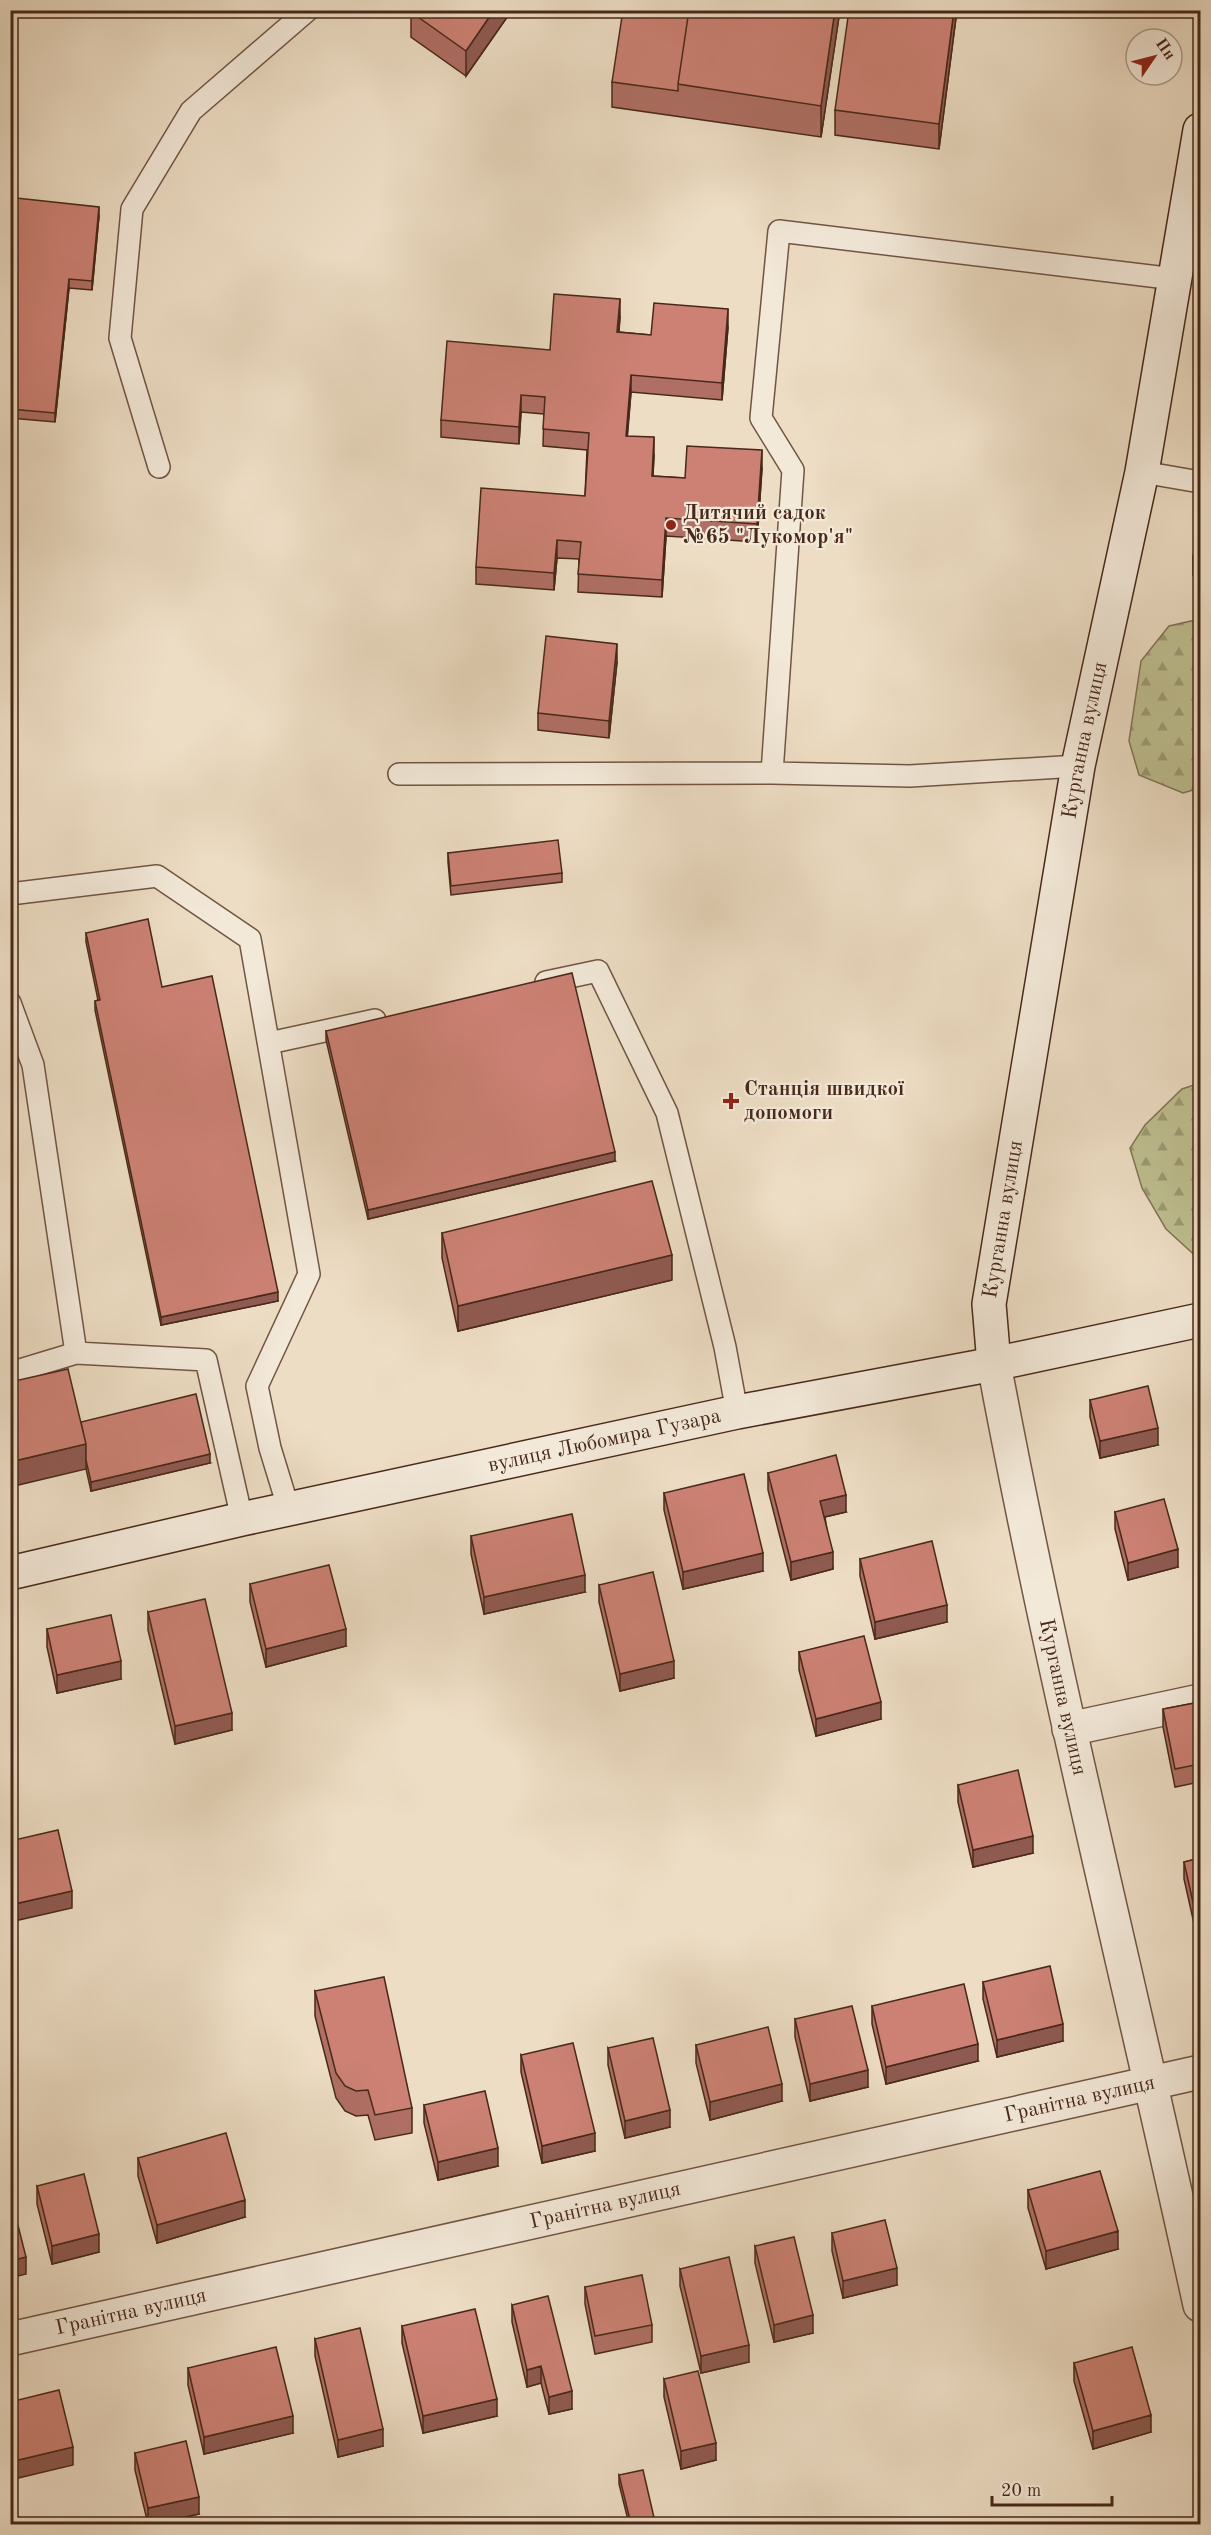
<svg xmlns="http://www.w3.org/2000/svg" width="1211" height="2535" viewBox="0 0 1211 2535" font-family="'Old Standard TT',serif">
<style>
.forest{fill:url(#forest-firs);stroke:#837454;stroke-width:1.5}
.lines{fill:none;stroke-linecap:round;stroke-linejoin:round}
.lane-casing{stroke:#715544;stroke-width:24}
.street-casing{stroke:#715544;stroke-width:36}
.secondary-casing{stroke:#482819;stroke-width:36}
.lane{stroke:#f3e9d9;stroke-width:21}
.street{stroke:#f3e9d9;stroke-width:33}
.secondary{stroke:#f3e9d9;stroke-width:33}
.wall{fill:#af6f64;stroke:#482819;stroke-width:1.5}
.shaded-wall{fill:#8f5a51;stroke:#482819;stroke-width:1.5}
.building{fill:#cc8174;stroke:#482819;stroke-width:1.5}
.poi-dot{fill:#8f2418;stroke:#f3e9d9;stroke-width:2}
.labels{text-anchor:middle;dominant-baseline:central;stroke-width:4.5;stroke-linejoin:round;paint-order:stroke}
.poi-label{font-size:21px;font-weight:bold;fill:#482819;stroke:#f3e9d9;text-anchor:start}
.street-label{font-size:21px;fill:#482819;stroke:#f3e9d9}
</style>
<defs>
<pattern id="forest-firs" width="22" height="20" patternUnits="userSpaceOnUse" patternTransform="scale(1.5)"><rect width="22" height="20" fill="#bebf90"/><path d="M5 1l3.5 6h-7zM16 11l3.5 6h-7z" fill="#9c9b75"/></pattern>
</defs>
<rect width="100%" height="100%" fill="#edddc4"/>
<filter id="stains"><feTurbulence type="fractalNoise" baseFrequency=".00333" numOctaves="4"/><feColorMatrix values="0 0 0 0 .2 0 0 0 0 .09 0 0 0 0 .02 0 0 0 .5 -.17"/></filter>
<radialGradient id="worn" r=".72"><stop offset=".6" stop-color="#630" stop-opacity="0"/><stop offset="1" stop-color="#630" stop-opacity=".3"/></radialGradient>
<path class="forest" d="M 1200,619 L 1200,788 L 1183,793 L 1139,775 L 1129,741 L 1141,661 L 1169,626 Z
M 1200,1083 L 1200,1260 L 1166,1229 L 1142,1188 L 1130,1148 L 1145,1125 L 1182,1089 Z"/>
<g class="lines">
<g class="lane-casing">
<path id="lane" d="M 159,467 L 120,338 L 132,209 L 191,111 L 308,10
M 1142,472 L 1200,482
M 1078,766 L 910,776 L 772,773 L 793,470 L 761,418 L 779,231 L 1175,279
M 399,774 L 772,773
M 10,894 L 157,876 L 250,939 L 309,1274 L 257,1386 L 270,1448 L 289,1510
M 546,982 L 598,971 L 667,1113 L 725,1347 L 737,1412
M 10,1003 L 33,1065 L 76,1353
M 269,1043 L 375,1020
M 10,1373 L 76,1353 L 206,1360 L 242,1519"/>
</g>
<g class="street-casing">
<g id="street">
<path id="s1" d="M 994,1364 C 1053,1680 1132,1991 1200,2305"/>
<path d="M 1069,1729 L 1200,1701"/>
<path id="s2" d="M 10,2339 L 1200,2072"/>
</g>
</g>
<g class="secondary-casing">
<g id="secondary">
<path id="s3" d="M 994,1364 L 989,1304 L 1078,766 L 1142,472 L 1200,130"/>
<path id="s4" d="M 10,1573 L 242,1519 L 737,1412 L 994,1364 L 1200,1320"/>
</g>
</g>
<use href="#lane" class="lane"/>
<use href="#street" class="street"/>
<use href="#secondary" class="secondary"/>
</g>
<path class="wall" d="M 412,10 L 512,10 L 466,76 L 411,37 L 411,12 Z
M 840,10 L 821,137 L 612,107 L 612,82 Z
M 957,10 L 939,149 L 835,135 L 835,110 Z
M 99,216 L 92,290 L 69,288 L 55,422 L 10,418 L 10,250 Z
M 620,317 L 619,332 L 651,335 L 728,327 L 722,400 L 631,392 L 627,436 L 654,455 L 653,476 L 685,478 L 762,468 L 757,542 L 666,536 L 662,597 L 578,592 L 579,559 L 557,558 L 554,590 L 476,584 L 476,567 L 585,496 L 587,450 L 543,446 L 544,414 L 521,412 L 519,444 L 441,437 L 441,420 L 550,350 Z
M 1200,512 L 1200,576 L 1193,575 L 1193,558 Z
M 617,662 L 609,738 L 538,730 L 538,713 Z
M 448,853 L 562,873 L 562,882 L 451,895 L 448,862 Z
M 86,933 L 162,987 L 278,1301 L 161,1325 L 95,1010 L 95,1001 L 98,1000 L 86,942 Z
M 326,1031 L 615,1161 L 368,1219 L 326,1040 Z
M 442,1233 L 672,1280 L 458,1331 L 442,1258 Z
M 1200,1377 L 1200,1418 L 1195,1395 L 1195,1378 Z
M 1090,1400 L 1158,1445 L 1100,1458 L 1090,1417 Z
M 81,1422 L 210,1463 L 91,1491 L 86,1469 Z
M 768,1473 L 846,1512 L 825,1517 L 833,1569 L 791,1580 L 768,1490 Z
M 664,1493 L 763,1571 L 683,1589 L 664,1510 Z
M 1115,1512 L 1178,1567 L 1128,1580 L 1115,1529 Z
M 471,1536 L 585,1592 L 484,1614 L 471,1554 Z
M 860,1559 L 947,1622 L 875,1639 L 860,1576 Z
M 250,1584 L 346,1646 L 266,1667 L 250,1602 Z
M 599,1585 L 674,1678 L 620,1691 L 599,1602 Z
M 148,1612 L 232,1730 L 175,1744 L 148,1630 Z
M 47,1629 L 121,1679 L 57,1693 L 47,1647 Z
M 799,1652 L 881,1719 L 816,1736 L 799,1670 Z
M 1200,1702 L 1200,1782 L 1175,1787 L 1163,1727 L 1163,1709 Z
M 958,1785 L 1033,1853 L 973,1867 L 958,1802 Z
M 1200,1858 L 1199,1946 L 1184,1879 L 1184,1862 Z
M 983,1982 L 1063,2041 L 997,2057 L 983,1999 Z
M 315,1991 L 412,2108 L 412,2133 L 375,2140 L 368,2115 L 356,2116 L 345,2111 L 336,2098 L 315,2016 Z
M 872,2006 L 978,2061 L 886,2084 L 872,2024 Z
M 795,2019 L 868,2087 L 810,2101 L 795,2037 Z
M 696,2045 L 782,2101 L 710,2120 L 696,2063 Z
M 608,2048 L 670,2127 L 625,2138 L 608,2065 Z
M 521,2055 L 595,2151 L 542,2163 L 521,2072 Z
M 424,2105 L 498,2166 L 438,2180 L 424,2123 Z
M 138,2158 L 245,2217 L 157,2243 L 138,2176 Z
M 37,2186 L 99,2252 L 52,2264 L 37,2204 Z
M 1028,2190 L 1118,2249 L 1046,2269 L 1028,2208 Z
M 832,2233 L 897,2285 L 843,2298 L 832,2251 Z
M 755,2246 L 813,2333 L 774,2342 L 755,2263 Z
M 680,2269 L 749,2362 L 701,2373 L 680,2286 Z
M 585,2287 L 652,2325 L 652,2342 L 595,2354 L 585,2304 Z
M 512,2305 L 572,2409 L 549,2414 L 541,2383 L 527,2387 L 512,2322 Z
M 402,2326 L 497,2416 L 423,2433 L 402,2343 Z
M 315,2339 L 383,2446 L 338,2457 L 315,2356 Z
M 1074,2363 L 1151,2432 L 1093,2449 L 1074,2381 Z
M 188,2368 L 293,2433 L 204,2454 L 188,2385 Z
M 664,2379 L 716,2460 L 681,2469 L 664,2397 Z
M 135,2453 L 199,2514 L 154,2524 L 148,2524 L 135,2470 Z
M 619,2475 L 655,2524 L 629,2524 L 619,2484 Z"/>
<path class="shaded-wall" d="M 494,10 L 512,10 L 466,76 L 466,51 Z
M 835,10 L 840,10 L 821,137 L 821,106 Z
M 954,10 L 957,10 L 939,149 L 939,124 Z
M 99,207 L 99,216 L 92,290 L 92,281 Z
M 69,279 L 69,288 L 55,422 L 55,413 Z
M 620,299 L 620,317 L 617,349 L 617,332 Z
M 728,309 L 728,327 L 722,400 L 722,383 Z
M 631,375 L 631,392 L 626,454 L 626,436 Z
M 521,395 L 521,412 L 519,444 L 519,427 Z
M 654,437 L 654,455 L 652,493 L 652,476 Z
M 762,450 L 762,468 L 757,542 L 757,524 Z
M 666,518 L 666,536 L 662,597 L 662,580 Z
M 557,540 L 557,558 L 554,590 L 554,573 Z
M 617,644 L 617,662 L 609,738 L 609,721 Z
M 615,1152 L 615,1161 L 368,1219 L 368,1210 Z
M 672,1255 L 672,1280 L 458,1331 L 458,1306 Z
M 278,1292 L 278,1301 L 161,1325 L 161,1317 Z
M 1158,1428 L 1158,1445 L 1100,1458 L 1100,1441 Z
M 86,1444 L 86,1469 L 10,1487 L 10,1462 Z
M 210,1454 L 210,1463 L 91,1491 L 91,1482 Z
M 846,1495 L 846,1512 L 820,1518 L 820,1501 Z
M 1178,1549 L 1178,1567 L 1128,1580 L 1128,1563 Z
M 833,1552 L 833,1569 L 791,1580 L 791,1562 Z
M 763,1553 L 763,1571 L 683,1589 L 683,1572 Z
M 585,1575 L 585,1592 L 484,1614 L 484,1597 Z
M 947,1605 L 947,1622 L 875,1639 L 875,1622 Z
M 346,1629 L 346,1646 L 266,1667 L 266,1649 Z
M 121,1661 L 121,1679 L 57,1693 L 57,1675 Z
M 674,1661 L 674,1678 L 620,1691 L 620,1674 Z
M 881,1702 L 881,1719 L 816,1736 L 816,1719 Z
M 232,1713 L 232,1730 L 175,1744 L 175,1726 Z
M 1033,1836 L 1033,1853 L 973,1867 L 973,1850 Z
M 72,1891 L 72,1908 L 10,1922 L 10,1905 Z
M 1199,1929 L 1200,1929 L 1200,1946 L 1199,1946 Z
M 1063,2024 L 1063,2041 L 997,2057 L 997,2040 Z
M 978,2044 L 978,2061 L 886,2084 L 886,2067 Z
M 868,2070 L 868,2087 L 810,2101 L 810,2084 Z
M 782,2084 L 782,2101 L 710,2120 L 710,2102 Z
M 670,2110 L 670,2127 L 625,2138 L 625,2121 Z
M 595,2133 L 595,2151 L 542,2163 L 542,2146 Z
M 498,2148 L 498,2166 L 438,2180 L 438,2162 Z
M 245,2200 L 245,2217 L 157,2243 L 157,2225 Z
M 1118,2231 L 1118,2249 L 1046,2269 L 1046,2251 Z
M 99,2234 L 99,2252 L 52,2264 L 52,2246 Z
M 26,2257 L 26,2274 L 10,2278 L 10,2261 Z
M 897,2268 L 897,2285 L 843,2298 L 843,2281 Z
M 813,2315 L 813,2333 L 774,2342 L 774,2325 Z
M 749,2345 L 749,2362 L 701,2373 L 701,2356 Z
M 541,2366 L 541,2383 L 527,2387 L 527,2370 Z
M 572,2391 L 572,2409 L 549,2414 L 549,2397 Z
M 497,2399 L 497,2416 L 423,2433 L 423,2416 Z
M 1151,2415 L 1151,2432 L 1093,2449 L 1093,2431 Z
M 293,2416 L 293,2433 L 204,2454 L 204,2437 Z
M 383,2429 L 383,2446 L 338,2457 L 338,2440 Z
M 716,2443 L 716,2460 L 681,2469 L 681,2451 Z
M 73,2447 L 73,2465 L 10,2480 L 10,2462 Z
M 199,2497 L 199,2514 L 154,2524 L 148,2524 L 148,2508 Z
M 655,2522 L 655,2524 L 642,2524 Z"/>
<path class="building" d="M 412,10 L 494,10 L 466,51 L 411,12 Z
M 623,10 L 689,10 L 678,84 L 678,91 L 612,82 Z
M 689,10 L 835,10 L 821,106 L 678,84 Z
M 849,10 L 954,10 L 939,124 L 835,110 Z
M 16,198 L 99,207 L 92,281 L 69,279 L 55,413 L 10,409 L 10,250 Z
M 554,294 L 620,299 L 617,332 L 651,335 L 654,303 L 728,309 L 722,383 L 631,375 L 626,436 L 654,437 L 652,476 L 685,478 L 687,446 L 762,450 L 757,524 L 666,518 L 662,580 L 578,574 L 581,542 L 557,540 L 554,573 L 476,567 L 481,488 L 585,496 L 589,433 L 543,429 L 545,397 L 521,395 L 519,427 L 441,420 L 447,341 L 550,350 Z
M 1200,512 L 1200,559 L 1193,558 Z
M 546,636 L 617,644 L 609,721 L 538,713 Z
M 558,840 L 562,873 L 451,886 L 448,853 Z
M 148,919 L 162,987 L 212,976 L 278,1292 L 161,1317 L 95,1001 L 100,1000 L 86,933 Z
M 572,973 L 615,1152 L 368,1210 L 326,1031 Z
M 652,1181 L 672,1255 L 458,1306 L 442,1233 Z
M 68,1369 L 86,1444 L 10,1462 L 10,1382 Z
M 1200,1377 L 1200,1401 L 1195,1378 Z
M 1148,1386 L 1158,1428 L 1100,1441 L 1090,1400 Z
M 196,1394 L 210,1454 L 91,1482 L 86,1460 L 86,1444 L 81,1422 Z
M 836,1455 L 846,1495 L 820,1501 L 833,1552 L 791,1562 L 768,1473 Z
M 744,1474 L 763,1553 L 683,1572 L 664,1493 Z
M 1164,1499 L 1178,1549 L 1128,1563 L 1115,1512 Z
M 572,1514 L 585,1575 L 484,1597 L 471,1536 Z
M 932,1541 L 947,1605 L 875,1622 L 860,1559 Z
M 329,1565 L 346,1629 L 266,1649 L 250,1584 Z
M 653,1572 L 674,1661 L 620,1674 L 599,1585 Z
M 205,1599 L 232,1713 L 175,1726 L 148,1612 Z
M 111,1615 L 121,1661 L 57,1675 L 47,1629 Z
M 864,1636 L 881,1702 L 816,1719 L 799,1652 Z
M 1200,1702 L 1200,1764 L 1175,1769 L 1163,1709 Z
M 1018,1770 L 1033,1836 L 973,1850 L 958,1785 Z
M 58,1830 L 72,1891 L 10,1905 L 10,1841 Z
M 1200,1858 L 1200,1929 L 1199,1929 L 1184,1862 Z
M 1050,1966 L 1063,2024 L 997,2040 L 983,1982 Z
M 384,1977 L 412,2108 L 375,2115 L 368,2090 L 356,2091 L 345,2086 L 336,2073 L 315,1991 Z
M 964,1984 L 978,2044 L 886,2067 L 872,2006 Z
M 852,2006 L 868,2070 L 810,2084 L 795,2019 Z
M 768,2027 L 782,2084 L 710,2102 L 696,2045 Z
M 653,2038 L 670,2110 L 625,2121 L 608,2048 Z
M 573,2043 L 595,2133 L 542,2146 L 521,2055 Z
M 485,2091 L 498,2148 L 438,2162 L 424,2105 Z
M 226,2133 L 245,2200 L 157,2225 L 138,2158 Z
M 1100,2171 L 1118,2231 L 1046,2251 L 1028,2190 Z
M 84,2174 L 99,2234 L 52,2246 L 37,2186 Z
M 10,2194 L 26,2257 L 10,2261 Z
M 885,2220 L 897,2268 L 843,2281 L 832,2233 Z
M 794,2237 L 813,2315 L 774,2325 L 755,2246 Z
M 729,2257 L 749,2345 L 701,2356 L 680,2269 Z
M 642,2275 L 652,2325 L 595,2336 L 585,2287 Z
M 548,2296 L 572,2391 L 549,2397 L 541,2366 L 527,2370 L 512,2305 Z
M 475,2309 L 497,2399 L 423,2416 L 402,2326 Z
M 360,2328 L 383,2429 L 338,2440 L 315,2339 Z
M 276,2347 L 293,2416 L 204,2437 L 188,2368 Z
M 1132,2347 L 1151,2415 L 1093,2431 L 1074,2363 Z
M 698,2371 L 716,2443 L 681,2451 L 664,2379 Z
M 59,2390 L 73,2447 L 10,2462 L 10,2402 Z
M 186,2441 L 199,2497 L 148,2508 L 135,2453 Z
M 643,2470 L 655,2522 L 642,2524 L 631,2524 L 619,2475 Z"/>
<g class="poi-dot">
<circle cx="671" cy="525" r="6"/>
<path d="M728 1092h6v6h6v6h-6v6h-6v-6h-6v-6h6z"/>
</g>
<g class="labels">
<g class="poi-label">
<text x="683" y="513">Дитячий садок<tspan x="683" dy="24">№65 "Лукомор'я"</tspan></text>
<text x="744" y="1089">Станція швидкої<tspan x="744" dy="24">допомоги</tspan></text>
</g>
<g class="street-label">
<text stroke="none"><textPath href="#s3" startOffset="632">Курганна вулиця</textPath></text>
<text stroke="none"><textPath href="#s3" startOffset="146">Курганна вулиця</textPath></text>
<text stroke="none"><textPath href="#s4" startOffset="609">вулиця Любомира Гузара</textPath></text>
<text stroke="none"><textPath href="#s1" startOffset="340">Курганна вулиця</textPath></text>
<text stroke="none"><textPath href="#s2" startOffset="1096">Гранітна вулиця</textPath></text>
<text stroke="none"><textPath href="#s2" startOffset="610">Гранітна вулиця</textPath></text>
<text stroke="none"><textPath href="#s2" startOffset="124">Гранітна вулиця</textPath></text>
</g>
</g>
<rect width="1211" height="2535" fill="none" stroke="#edddc4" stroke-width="36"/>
<rect x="12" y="12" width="1187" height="2511" fill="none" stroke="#482819" stroke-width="3"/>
<rect x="18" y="18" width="1175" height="2499" fill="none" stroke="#482819" stroke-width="1.5"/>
<g transform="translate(1154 57) rotate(55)"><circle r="28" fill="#f3e9d9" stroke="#af9c8c" stroke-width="1.5"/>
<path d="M0-4.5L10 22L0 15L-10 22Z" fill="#8f2418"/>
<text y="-9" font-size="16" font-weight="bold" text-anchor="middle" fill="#482819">Пн</text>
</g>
<path d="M992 2496v9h120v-9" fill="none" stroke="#482819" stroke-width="3"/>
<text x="1001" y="2496" font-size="18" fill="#482819" stroke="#f3e9d9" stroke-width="4.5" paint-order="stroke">20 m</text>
<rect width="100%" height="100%" filter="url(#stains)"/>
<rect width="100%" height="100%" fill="url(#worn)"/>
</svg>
